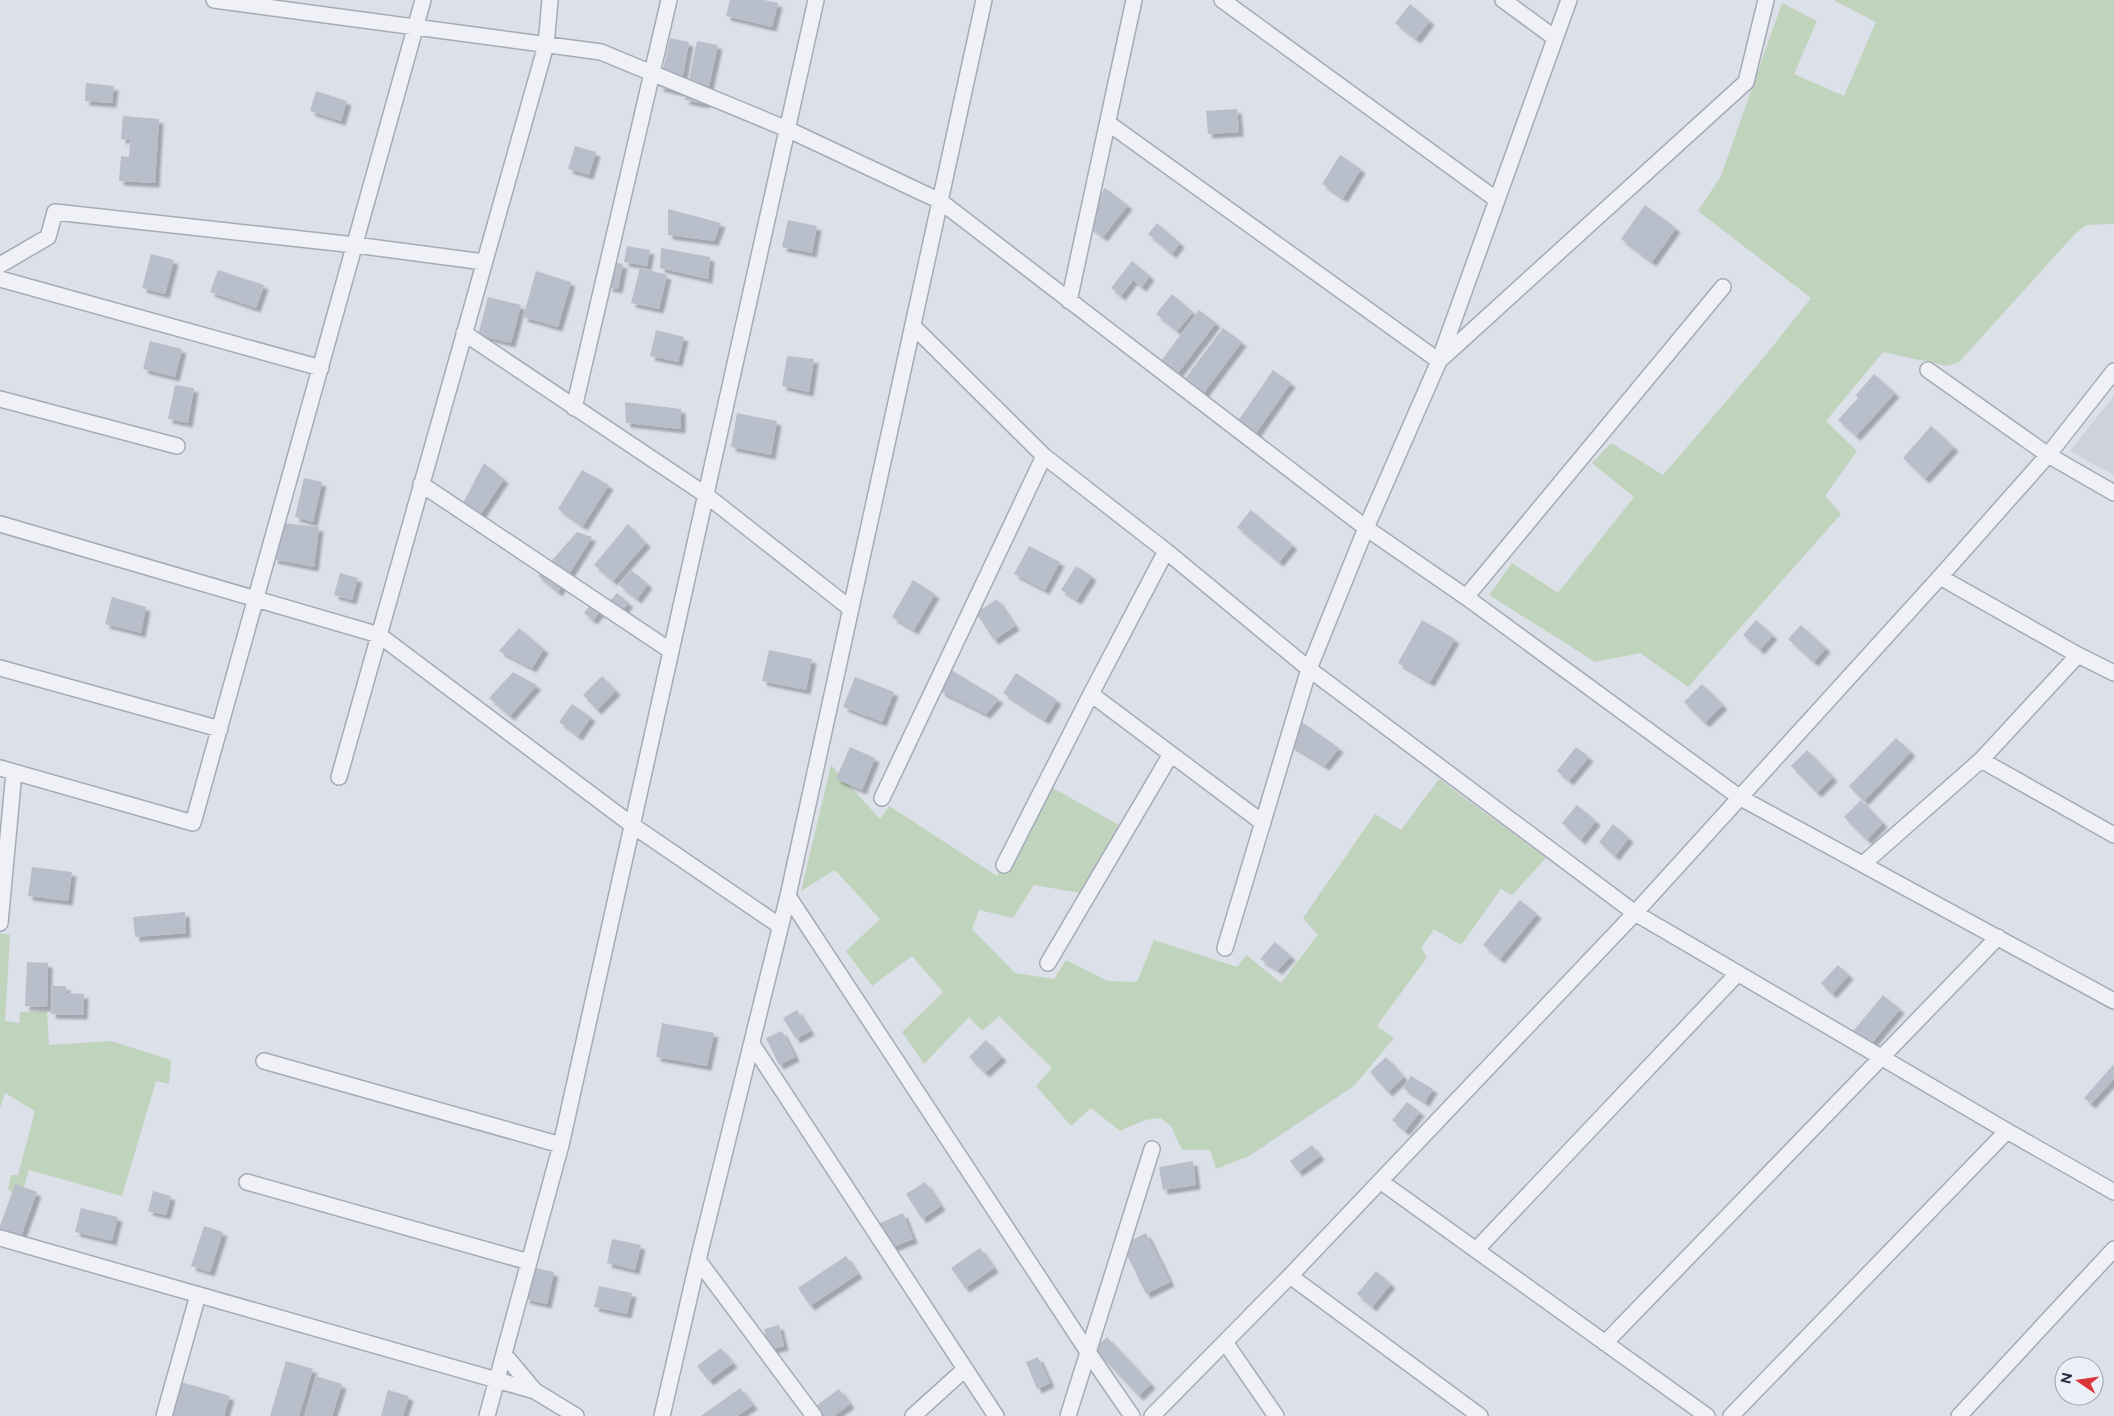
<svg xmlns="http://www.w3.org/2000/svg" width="2114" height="1416" viewBox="0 0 2114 1416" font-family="Raleway,sans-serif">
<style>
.built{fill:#ced2dd}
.green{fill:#c0d3bd}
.building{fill:#b9becb;filter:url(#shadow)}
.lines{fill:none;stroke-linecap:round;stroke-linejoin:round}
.minor-casing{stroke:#a5aab6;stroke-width:18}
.minor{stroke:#f0f1f6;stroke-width:15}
</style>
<defs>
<filter id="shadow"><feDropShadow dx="4.5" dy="4.5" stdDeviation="1" flood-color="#0004"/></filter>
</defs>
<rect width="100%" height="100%" fill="#dce0e8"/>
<path class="built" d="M 2114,396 L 2114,475 L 2070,451 Z"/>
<path class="green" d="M 1833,0 L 2114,0 L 2114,224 L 2086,225 L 2074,235 L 1959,362 L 1947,366 L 1883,352 L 1826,421 L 1857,451 L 1825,496 L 1841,514 L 1688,687 L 1640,653 L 1595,662 L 1489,595 L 1512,563 L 1558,593 L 1634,497 L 1592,463 L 1611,443 L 1663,475 L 1765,356 L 1811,298 L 1698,211 L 1721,176 L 1782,3 L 1817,21 L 1794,74 L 1844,96 L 1876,22 Z
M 831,765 L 880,819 L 889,806 L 997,876 L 1051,787 L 1119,825 L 1080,893 L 1034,885 L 1013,918 L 979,910 L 972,929 L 1015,973 L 1054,979 L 1066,960 L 1108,981 L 1137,982 L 1154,940 L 1237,967 L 1246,955 L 1281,983 L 1318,935 L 1303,918 L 1375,814 L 1401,830 L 1439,779 L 1546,858 L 1512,895 L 1501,889 L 1461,945 L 1434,929 L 1421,948 L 1427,957 L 1377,1026 L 1394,1038 L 1354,1086 L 1249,1156 L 1216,1169 L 1210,1150 L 1182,1150 L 1171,1126 L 1161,1118 L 1145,1120 L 1120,1131 L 1091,1108 L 1071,1126 L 1036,1086 L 1052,1068 L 999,1016 L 982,1031 L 969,1017 L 924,1064 L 902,1032 L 943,992 L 912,956 L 872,986 L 846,951 L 880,919 L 835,870 L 801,891 Z
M 0,933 L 10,935 L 5,1021 L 19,1023 L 20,1012 L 47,1011 L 49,1045 L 111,1041 L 171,1060 L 169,1084 L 156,1081 L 122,1196 L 29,1170 L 21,1196 L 8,1190 L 11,1175 L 18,1175 L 35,1111 L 5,1093 L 0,1108 Z"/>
<path class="building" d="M 730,0 L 764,0 L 778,3 L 772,27 L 726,16 Z
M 1410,4 L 1430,21 L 1416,39 L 1395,23 Z
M 670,38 L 689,42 L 680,92 L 659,87 Z
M 697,41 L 718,45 L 705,104 L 685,100 Z
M 86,83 L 114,86 L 112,103 L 85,101 Z
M 316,91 L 347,101 L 341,121 L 310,111 Z
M 1237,109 L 1239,132 L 1208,134 L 1206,111 Z
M 123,116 L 159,119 L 155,183 L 119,181 L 121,156 L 129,157 L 130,140 L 121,139 Z
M 575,146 L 596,152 L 589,175 L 568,169 Z
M 1340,155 L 1361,169 L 1343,198 L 1322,184 Z
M 1105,188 L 1128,205 L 1103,237 L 1086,224 L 1086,215 Z
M 1645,205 L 1676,228 L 1652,262 L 1621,239 Z
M 668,209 L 721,223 L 714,241 L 668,235 Z
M 788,220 L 817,226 L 812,253 L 782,247 Z
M 1157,223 L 1180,243 L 1172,254 L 1148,234 Z
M 627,246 L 650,250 L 647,266 L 624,262 Z
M 661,248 L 710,257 L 708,279 L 660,268 Z
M 151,254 L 174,260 L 165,294 L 142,288 Z
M 1132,261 L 1150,276 L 1142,287 L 1133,280 L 1121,296 L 1111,288 Z
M 613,262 L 623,264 L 618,289 L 608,287 Z
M 640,268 L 667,275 L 659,309 L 631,303 Z
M 218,270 L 264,285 L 256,308 L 210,292 Z
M 536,271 L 571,282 L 558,327 L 523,317 Z
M 1172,294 L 1193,312 L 1177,331 L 1156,314 Z
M 488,297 L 521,305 L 511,343 L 478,335 Z
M 1199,310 L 1216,323 L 1178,373 L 1161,361 Z
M 1223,328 L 1242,342 L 1203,394 L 1184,380 Z
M 656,330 L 684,337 L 678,362 L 650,356 Z
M 150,341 L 182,349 L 175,377 L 143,369 Z
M 787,356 L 814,359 L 809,392 L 782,386 Z
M 1273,370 L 1291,383 L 1252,439 L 1234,427 Z
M 1874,374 L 1895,393 L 1856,436 L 1838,420 L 1858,398 L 1856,395 Z
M 175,385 L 194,388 L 188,423 L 168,419 Z
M 625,402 L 681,409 L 681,429 L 626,423 Z
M 737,413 L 777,421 L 771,455 L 731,447 Z
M 1931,426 L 1954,447 L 1925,479 L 1903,458 Z
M 484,463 L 504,479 L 479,517 L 463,503 Z
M 582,470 L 609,485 L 583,526 L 558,509 Z
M 304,478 L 322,482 L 313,522 L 295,517 Z
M 1251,510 L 1293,545 L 1279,562 L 1237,527 Z
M 283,523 L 319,527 L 314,567 L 273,559 Z
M 628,524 L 646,543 L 613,581 L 594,565 Z
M 577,532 L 592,537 L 558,592 L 538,576 Z
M 1029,546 L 1060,562 L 1045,590 L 1014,574 Z
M 1076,566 L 1092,576 L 1077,600 L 1061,590 Z
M 631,570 L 648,584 L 637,599 L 619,585 Z
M 340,573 L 358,578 L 352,600 L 334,595 Z
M 913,580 L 935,594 L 914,630 L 892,617 Z
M 617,593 L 629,603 L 614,619 L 603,608 Z
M 112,597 L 146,607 L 141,633 L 105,624 Z
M 997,599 L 1015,626 L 994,640 L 976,613 Z
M 594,600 L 603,608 L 593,620 L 584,613 Z
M 1422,620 L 1455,639 L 1430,682 L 1398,663 Z
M 1756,620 L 1773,635 L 1760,650 L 1743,635 Z
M 1801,625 L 1826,648 L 1814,662 L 1788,639 Z
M 519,628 L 544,649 L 532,668 L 499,651 Z
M 769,650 L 812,659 L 806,690 L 762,681 Z
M 948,668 L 999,699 L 986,714 L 940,691 Z
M 513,672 L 537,685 L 510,716 L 489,698 Z
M 1016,673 L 1057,700 L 1045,720 L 1003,693 Z
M 602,676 L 616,691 L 597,710 L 583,695 Z
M 855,677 L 894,692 L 882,722 L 843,707 Z
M 1702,684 L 1723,705 L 1705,723 L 1684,702 Z
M 572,704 L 591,717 L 578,736 L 559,722 Z
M 1302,722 L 1339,748 L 1325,766 L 1289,744 Z
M 1896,738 L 1911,752 L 1864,801 L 1849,786 Z
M 850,747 L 875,758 L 862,790 L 836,779 Z
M 1576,747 L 1589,757 L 1569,781 L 1557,771 Z
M 1807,750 L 1833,777 L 1817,793 L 1791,766 Z
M 1861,800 L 1883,823 L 1867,840 L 1844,817 Z
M 1577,805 L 1596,821 L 1581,840 L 1562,823 Z
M 1613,824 L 1629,838 L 1615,856 L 1599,842 Z
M 32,867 L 72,872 L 68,901 L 28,896 Z
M 1520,900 L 1537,914 L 1500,959 L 1483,945 Z
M 185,912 L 186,933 L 135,937 L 133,917 Z
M 1275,942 L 1291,956 L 1278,970 L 1260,959 Z
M 27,962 L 48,963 L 47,1007 L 25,1006 Z
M 1838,965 L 1849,975 L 1832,994 L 1821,983 Z
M 52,986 L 66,986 L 66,993 L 84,994 L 83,1015 L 51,1014 Z
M 1883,995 L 1900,1009 L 1867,1049 L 1850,1035 Z
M 797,1010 L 810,1031 L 796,1039 L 783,1018 Z
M 662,1023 L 714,1033 L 707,1066 L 656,1057 Z
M 782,1031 L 795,1057 L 779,1065 L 766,1038 Z
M 986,1040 L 1002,1057 L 985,1073 L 969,1057 Z
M 1386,1057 L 1404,1077 L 1388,1092 L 1370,1072 Z
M 2114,1064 L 2114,1079 L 2091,1104 L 2084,1098 Z
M 1411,1076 L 1433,1089 L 1425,1102 L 1403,1088 Z
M 1407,1102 L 1420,1112 L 1405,1131 L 1392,1120 Z
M 1312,1145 L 1320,1156 L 1298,1172 L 1290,1161 Z
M 1193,1161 L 1196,1185 L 1163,1190 L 1159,1167 Z
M 925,1182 L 941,1206 L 922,1219 L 906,1194 Z
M 15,1184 L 37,1192 L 20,1239 L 0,1231 L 0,1226 Z
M 153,1191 L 171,1196 L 166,1215 L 148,1211 Z
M 81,1208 L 118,1217 L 112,1241 L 75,1232 Z
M 903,1213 L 913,1239 L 888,1249 L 878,1224 Z
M 204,1226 L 223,1232 L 210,1272 L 191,1266 Z
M 1146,1233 L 1170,1282 L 1146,1294 L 1122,1245 Z
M 612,1239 L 641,1245 L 635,1270 L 607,1263 Z
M 980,1248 L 994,1268 L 965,1288 L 951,1268 Z
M 846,1256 L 858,1274 L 810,1306 L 798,1288 Z
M 532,1267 L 554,1272 L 547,1304 L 525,1299 Z
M 1376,1271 L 1391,1284 L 1372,1307 L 1357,1294 Z
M 599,1286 L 632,1293 L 627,1314 L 594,1307 Z
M 779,1325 L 784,1346 L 769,1350 L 764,1329 Z
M 1107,1337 L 1151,1384 L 1139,1396 L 1094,1349 Z
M 721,1348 L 733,1363 L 709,1381 L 697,1366 Z
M 1038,1357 L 1050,1383 L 1037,1389 L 1026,1362 Z
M 286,1361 L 313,1369 L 299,1416 L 270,1416 Z
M 316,1376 L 342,1384 L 332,1416 L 305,1416 Z
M 181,1382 L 230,1396 L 224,1416 L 172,1416 Z
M 740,1388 L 753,1405 L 737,1416 L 701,1416 Z
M 839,1389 L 850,1404 L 834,1416 L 819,1416 L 813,1408 Z
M 388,1390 L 409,1396 L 403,1416 L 381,1416 Z"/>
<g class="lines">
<g class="minor-casing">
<path id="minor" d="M 214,0 L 601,52 L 787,129 L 940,201 L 1366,528 L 1466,597 L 1739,797 L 2114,1001
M 1222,0 L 1497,200
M 1503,0 L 1555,38
M 1108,123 L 1439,361
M 0,265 L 48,237 L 55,212 L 355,245 L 484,262
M 0,279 L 321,368
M 1069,301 L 1134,0
M 913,326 L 1044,456 L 1166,551 L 1309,669 L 1635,913 L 2007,1131 L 2114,1192
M 464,333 L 706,495 L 851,609
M 1440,360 L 1746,82 L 1766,0
M 1928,370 L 2048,455 L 2114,493
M 0,399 L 177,446
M 574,408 L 669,0
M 421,484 L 671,651
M 0,524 L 379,635 L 632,825 L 780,926
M 1940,577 L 2078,655 L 2114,673
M 1466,597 L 1723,287
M 0,668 L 220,729
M 1091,694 L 1263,823
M 1981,760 L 2114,835
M 0,768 L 193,823 L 423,0
M 339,777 L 546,45 L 550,0
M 882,798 L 1044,456
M 1863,864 L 1981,760 L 2078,655
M 1004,865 L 1091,694 L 1166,551
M 788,896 L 1088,1352 L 1132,1416
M 0,923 L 14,772
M 1225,948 L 1309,669 L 1366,528 L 1439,361 L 1569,0
M 1048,963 L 1171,754
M 752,1044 L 996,1416
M 264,1061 L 561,1145
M 1380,1181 L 1707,1416
M 247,1182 L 529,1262
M 0,1238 L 535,1391
M 1476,1250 L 1738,973
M 698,1260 L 814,1416
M 1290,1276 L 1480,1416
M 1225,1342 L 1276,1416
M 1605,1343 L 1998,937
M 504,1354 L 535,1391 L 576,1416
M 164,1416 L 198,1295
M 487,1416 L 561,1145 L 816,0
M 662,1416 L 698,1260 L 788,896 L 984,0
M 913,1416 L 965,1369
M 1068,1416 L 1152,1149
M 1152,1416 L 1290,1276 L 1635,913 L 1940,577 L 2048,455 L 2114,371
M 1731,1416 L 2007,1131
M 1959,1416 L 2114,1249"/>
</g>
<use href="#minor" class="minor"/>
</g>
<g transform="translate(2079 1381) rotate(283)"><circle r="24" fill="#eceff6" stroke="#9ca1ad"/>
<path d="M0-4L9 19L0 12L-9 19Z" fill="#db343a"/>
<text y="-8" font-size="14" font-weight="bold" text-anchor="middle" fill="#252c40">N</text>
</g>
</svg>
